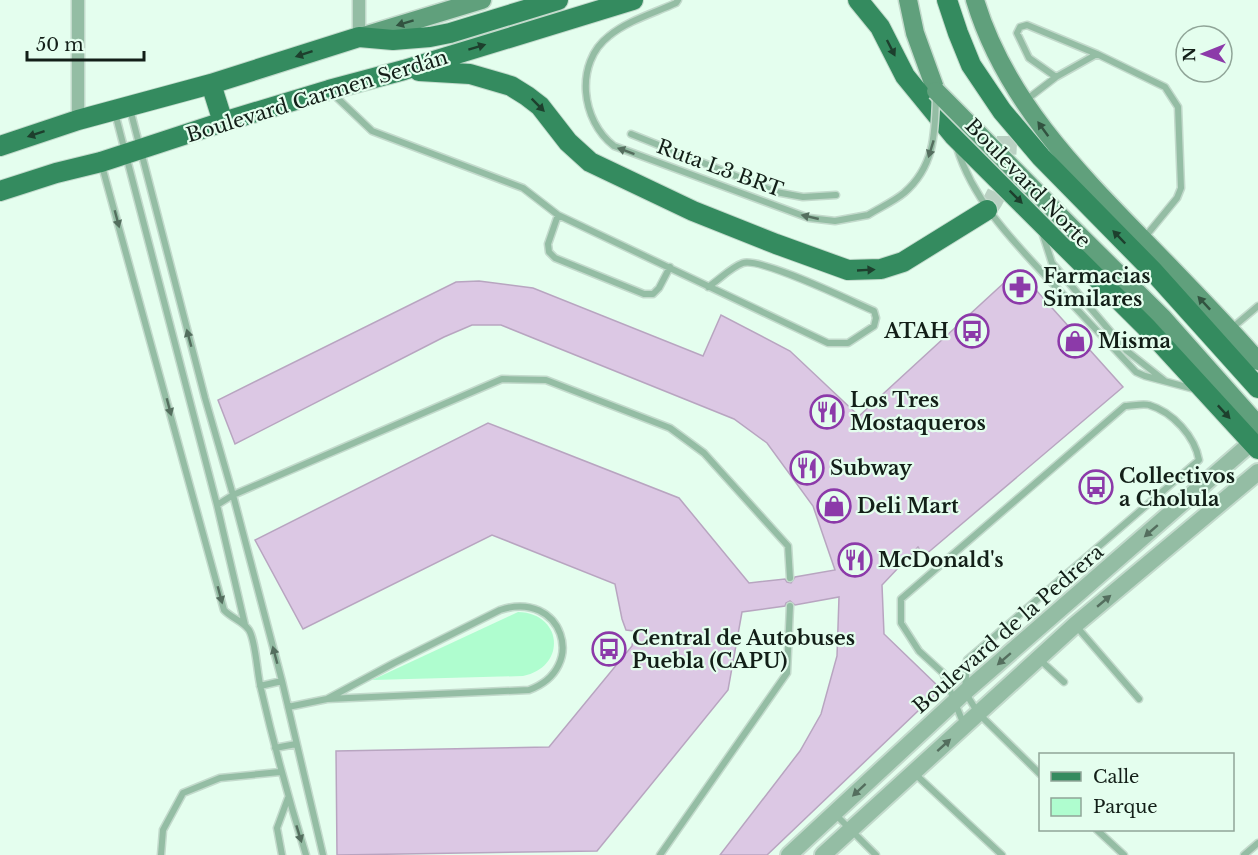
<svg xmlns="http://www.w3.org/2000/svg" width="1258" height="855" viewBox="0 0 1258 855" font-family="'Libre Baskerville',serif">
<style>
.green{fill:#affdcf}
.building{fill:#dcc8e4;stroke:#b8a5c0;stroke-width:1.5}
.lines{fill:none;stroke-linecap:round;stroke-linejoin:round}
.primary-tunnel{stroke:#bad1c3;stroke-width:20;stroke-dasharray:20 10;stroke-linecap:butt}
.service-casing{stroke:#c3dacc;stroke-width:9}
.minor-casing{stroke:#c3dacc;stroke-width:15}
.tertiary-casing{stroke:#c3dacc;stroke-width:20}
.secondary-casing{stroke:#c3dacc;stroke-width:21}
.primary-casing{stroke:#c3dacc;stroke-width:22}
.service{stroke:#94bda4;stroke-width:6}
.minor{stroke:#94bda4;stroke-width:12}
.tertiary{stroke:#94bda4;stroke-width:16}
.secondary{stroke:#60a07c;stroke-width:18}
.primary{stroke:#348b5f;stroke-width:20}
.service-bridge-casing{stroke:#c3dacc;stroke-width:9;stroke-linecap:butt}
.secondary-bridge-casing{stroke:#c3dacc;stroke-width:21;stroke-linecap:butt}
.service-bridge{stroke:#94bda4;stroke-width:6}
.secondary-bridge{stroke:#60a07c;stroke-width:18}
.oneway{fill:#325340}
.oneway2{fill:#1d3f2d}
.oneway3{fill:#546e5e}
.labels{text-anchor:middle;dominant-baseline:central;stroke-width:4.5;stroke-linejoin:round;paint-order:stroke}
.street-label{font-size:20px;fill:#131f18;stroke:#e4feee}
.poi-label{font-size:20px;font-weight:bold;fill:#131f18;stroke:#e4feee;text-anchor:start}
</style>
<rect width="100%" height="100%" fill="#e4feee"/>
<path class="green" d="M 518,612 C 563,613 567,667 523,676 L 372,680 Z"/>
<path class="building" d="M 1018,270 L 1123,387 L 924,556 L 918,547 L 882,585 L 884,634 L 941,689 L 767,855 L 720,855 L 800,751 L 821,714 L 837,656 L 839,597 L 795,605 L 790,601 L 786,603 L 785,606 L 742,612 L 728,690 L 597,851 L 337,855 L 336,751 L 549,747 L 632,646 L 634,631 L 626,630 L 622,619 L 615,584 L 492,535 L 303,629 L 255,540 L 488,423 L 679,498 L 749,583 L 785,579 L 787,582 L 791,583 L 795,577 L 835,570 L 813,506 L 767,443 L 734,419 L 501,325 L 472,325 L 444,337 L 235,444 L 218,400 L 456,282 L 479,281 L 533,288 L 703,356 L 721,315 L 790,351 L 859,416 Z"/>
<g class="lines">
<path class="primary-tunnel" d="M 987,210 C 1004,186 1007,164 1007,136"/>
<g class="service-casing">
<path id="service" d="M 678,0 L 676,3 C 654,13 627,21 609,36 C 574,63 581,121 614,146 L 809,218 L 835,221 L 868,215
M 1056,77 L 1029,58 L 1017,33 L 1020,27 L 1027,25 L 1097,54
M 332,93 L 372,131 L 523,188 L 558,215 L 828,343 L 848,343 L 874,326 L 876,318 L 874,311 C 853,302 761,257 743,263 C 731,267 719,280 708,287
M 1026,100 L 1056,77 L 1097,54 L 1165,87 L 1178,107 L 1181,188 L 1177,198 L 1145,237
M 130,109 L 205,398 L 233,495 L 282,681 L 323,855
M 115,113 L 217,505
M 631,134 L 776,192 L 803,197 L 836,195
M 957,148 C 974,203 1016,244 1054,285 C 1081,314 1109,343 1136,372 L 1145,376 L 1194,389
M 102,166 L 224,610 C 231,618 243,621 249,630 C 256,641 257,675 261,689 C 274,745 289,800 306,855
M 558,215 L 548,244 L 549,252 L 555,258 L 644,294 L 653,294 L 659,288 L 670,267
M 1042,232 L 1052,263 L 1127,351 L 1165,381
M 1232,328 L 1258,306
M 245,625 L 217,505 L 233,495 L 502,379 L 546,380 L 670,428 L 704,453 L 788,546 L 790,578
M 1076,626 L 1139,699
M 1039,659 L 1064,682
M 260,686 L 282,681
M 288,707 L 327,699 L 529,690 C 589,668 562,589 500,610 L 394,663 L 327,699
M 964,725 L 943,673 L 919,651 L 901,623 L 901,599 L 1125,406 C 1132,406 1143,403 1149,405 C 1173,412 1195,437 1199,460 L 967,660 L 965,692 L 978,713 L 1040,774
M 275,748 L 296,744
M 914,773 L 1002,855
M 834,813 L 876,855
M 1097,830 L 1124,855
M 161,855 L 163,830 L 183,793 L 220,778 L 280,772
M 282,855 L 277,828 L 288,798
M 660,855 L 787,673 L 790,606
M 1244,855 L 1258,843"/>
</g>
<g class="minor-casing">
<path id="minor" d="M 78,0 L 78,120
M 359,0 L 359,37"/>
</g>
<g class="tertiary-casing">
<path id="tertiary" d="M 789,855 L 965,692 L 1258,437
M 823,855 L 1075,625 L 1258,472"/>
</g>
<g class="secondary-casing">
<path id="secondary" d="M 908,0 L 915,33 L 936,91
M 975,0 C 1008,110 1093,187 1170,267 C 1200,298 1230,329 1258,361
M 360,37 L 482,0
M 1078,234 L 1163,318 L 1258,425"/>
</g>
<g class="primary-casing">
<path id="primary" d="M 858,0 L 880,27 L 905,76 L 954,136 L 1146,327 L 1258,449
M 947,0 L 958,33 L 971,65 L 1002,111 L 1041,157 L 1152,270 L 1258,388
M 419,71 L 470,74 L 511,86 L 527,96 L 540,106 L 568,142 L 590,162 L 693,211 L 776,244 L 848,270 L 881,269 L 903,262 L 987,210
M 211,84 L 223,122
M 0,146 L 78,120 L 211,84 L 359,37 L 393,40 L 430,37 L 450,33 L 558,0
M 0,191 L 56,173 L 101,162 L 223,122 L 329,90 L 404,70 L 633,0"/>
</g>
<use href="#service" class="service"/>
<use href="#minor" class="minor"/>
<use href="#tertiary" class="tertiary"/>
<use href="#secondary" class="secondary"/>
<use href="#primary" class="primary"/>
<g class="service-bridge-casing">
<path id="service-bridge" d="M 868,215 C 879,208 893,202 904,193 C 934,167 935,135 936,98"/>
</g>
<g class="secondary-bridge-casing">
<path id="secondary-bridge" d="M 936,91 L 1078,234"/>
</g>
<use href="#service-bridge" class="service-bridge"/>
<use href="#secondary-bridge" class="secondary-bridge"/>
</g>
<defs><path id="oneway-solid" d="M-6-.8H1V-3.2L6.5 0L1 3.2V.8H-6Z" transform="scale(1.5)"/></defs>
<g class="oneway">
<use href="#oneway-solid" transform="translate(405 23) rotate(163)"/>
<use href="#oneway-solid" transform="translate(1043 129) rotate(-126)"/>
<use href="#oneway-solid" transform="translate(1204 303) rotate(-133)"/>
</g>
<g class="oneway2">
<use href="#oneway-solid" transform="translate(477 47) rotate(-17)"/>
<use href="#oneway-solid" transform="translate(891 48) rotate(63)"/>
<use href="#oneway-solid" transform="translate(304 54) rotate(162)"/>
<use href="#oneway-solid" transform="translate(538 105) rotate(45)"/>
<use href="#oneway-solid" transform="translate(36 134) rotate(162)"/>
<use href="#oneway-solid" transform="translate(1016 197) rotate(45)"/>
<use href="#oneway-solid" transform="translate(1119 237) rotate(-134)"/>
<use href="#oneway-solid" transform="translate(866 270) rotate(-3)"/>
<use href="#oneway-solid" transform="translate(1224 412) rotate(47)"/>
</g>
<g class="oneway3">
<use href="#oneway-solid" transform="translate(931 149) rotate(107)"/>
<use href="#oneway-solid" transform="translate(626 151) rotate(-160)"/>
<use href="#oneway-solid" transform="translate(810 217) rotate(-167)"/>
<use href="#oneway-solid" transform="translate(117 219) rotate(75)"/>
<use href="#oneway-solid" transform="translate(189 338) rotate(-105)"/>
<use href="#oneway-solid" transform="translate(169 407) rotate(75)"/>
<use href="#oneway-solid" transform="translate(1151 531) rotate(139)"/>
<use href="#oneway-solid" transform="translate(220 595) rotate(75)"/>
<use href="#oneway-solid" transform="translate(1104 601) rotate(-40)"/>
<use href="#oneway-solid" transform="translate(275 655) rotate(-105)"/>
<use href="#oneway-solid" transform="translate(1004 659) rotate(139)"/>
<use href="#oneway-solid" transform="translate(944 745) rotate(-42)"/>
<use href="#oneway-solid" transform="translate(859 790) rotate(137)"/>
<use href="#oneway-solid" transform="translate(299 834) rotate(73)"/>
</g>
<defs>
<g id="pharmacy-ring" transform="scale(1.725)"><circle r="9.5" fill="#e4feee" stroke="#8c3aa9" stroke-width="1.5"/><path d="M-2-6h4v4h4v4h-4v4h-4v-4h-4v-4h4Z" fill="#8c3aa9"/></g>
<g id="bus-ring" transform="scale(1.725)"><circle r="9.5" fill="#e4feee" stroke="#8c3aa9" stroke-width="1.5"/><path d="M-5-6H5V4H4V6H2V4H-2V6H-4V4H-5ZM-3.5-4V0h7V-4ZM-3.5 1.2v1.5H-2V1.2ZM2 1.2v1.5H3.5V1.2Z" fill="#8c3aa9"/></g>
<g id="shop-ring" transform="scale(1.725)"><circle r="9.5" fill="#e4feee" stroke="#8c3aa9" stroke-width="1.5"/><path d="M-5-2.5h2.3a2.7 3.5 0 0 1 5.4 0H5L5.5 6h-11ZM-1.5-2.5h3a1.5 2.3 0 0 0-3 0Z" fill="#8c3aa9"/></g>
<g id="restaurant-ring" transform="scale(1.725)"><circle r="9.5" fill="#e4feee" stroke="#8c3aa9" stroke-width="1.5"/><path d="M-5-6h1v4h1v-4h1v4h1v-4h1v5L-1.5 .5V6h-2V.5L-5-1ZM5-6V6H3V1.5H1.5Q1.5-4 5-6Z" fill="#8c3aa9"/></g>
</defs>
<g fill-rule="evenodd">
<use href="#pharmacy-ring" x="1020" y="287"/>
<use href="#bus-ring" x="972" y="331"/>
<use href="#shop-ring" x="1075" y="341"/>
<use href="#restaurant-ring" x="827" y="412"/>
<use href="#restaurant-ring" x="807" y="468"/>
<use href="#bus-ring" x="1096" y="487"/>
<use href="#shop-ring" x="834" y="506"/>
<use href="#restaurant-ring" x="855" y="560"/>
<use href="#bus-ring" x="609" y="649"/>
</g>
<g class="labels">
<g class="street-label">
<text transform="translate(317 96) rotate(-17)">Boulevard Carmen Serdán</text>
<text transform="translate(720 168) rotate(20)">Ruta L3 BRT</text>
<text transform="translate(1028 183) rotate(46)">Boulevard Norte</text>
<text transform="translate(1008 629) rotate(-41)">Boulevard de la Pedrera</text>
</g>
<g class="poi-label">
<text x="1043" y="276">Farmacias<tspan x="1043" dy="23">Similares</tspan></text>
<text x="949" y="331" text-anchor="end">ATAH</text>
<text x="1098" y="341">Misma</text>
<text x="850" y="400">Los Tres<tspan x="850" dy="23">Mostaqueros</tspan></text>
<text x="830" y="468">Subway</text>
<text x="1119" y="476">Collectivos<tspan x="1119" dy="23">a Cholula</tspan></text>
<text x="857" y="506">Deli Mart</text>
<text x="878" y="560">McDonald's</text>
<text x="632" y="638">Central de Autobuses<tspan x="632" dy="23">Puebla (CAPU)</tspan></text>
</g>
</g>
<rect x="1039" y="753" width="195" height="78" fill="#e4feee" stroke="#90a598" stroke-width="1.5"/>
<rect x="1051" y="772" width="30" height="9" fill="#348b5f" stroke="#90a598" stroke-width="1.5"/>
<text x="1093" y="783" font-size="18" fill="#131f18">Calle</text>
<rect x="1051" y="798" width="30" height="18" fill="#affdcf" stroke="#90a598" stroke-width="1.5"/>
<text x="1093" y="813" font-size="18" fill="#131f18">Parque</text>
<g transform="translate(1204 54) rotate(269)"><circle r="28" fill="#e4feee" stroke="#90a598" stroke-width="1.5"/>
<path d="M0-4.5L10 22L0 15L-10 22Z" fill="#8c3aa9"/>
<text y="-9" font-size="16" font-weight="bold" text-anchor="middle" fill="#131f18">N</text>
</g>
<path d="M27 51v9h117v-9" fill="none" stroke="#131f18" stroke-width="3"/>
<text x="36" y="51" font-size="18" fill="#131f18" stroke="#e4feee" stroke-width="4.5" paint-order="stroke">50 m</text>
</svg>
